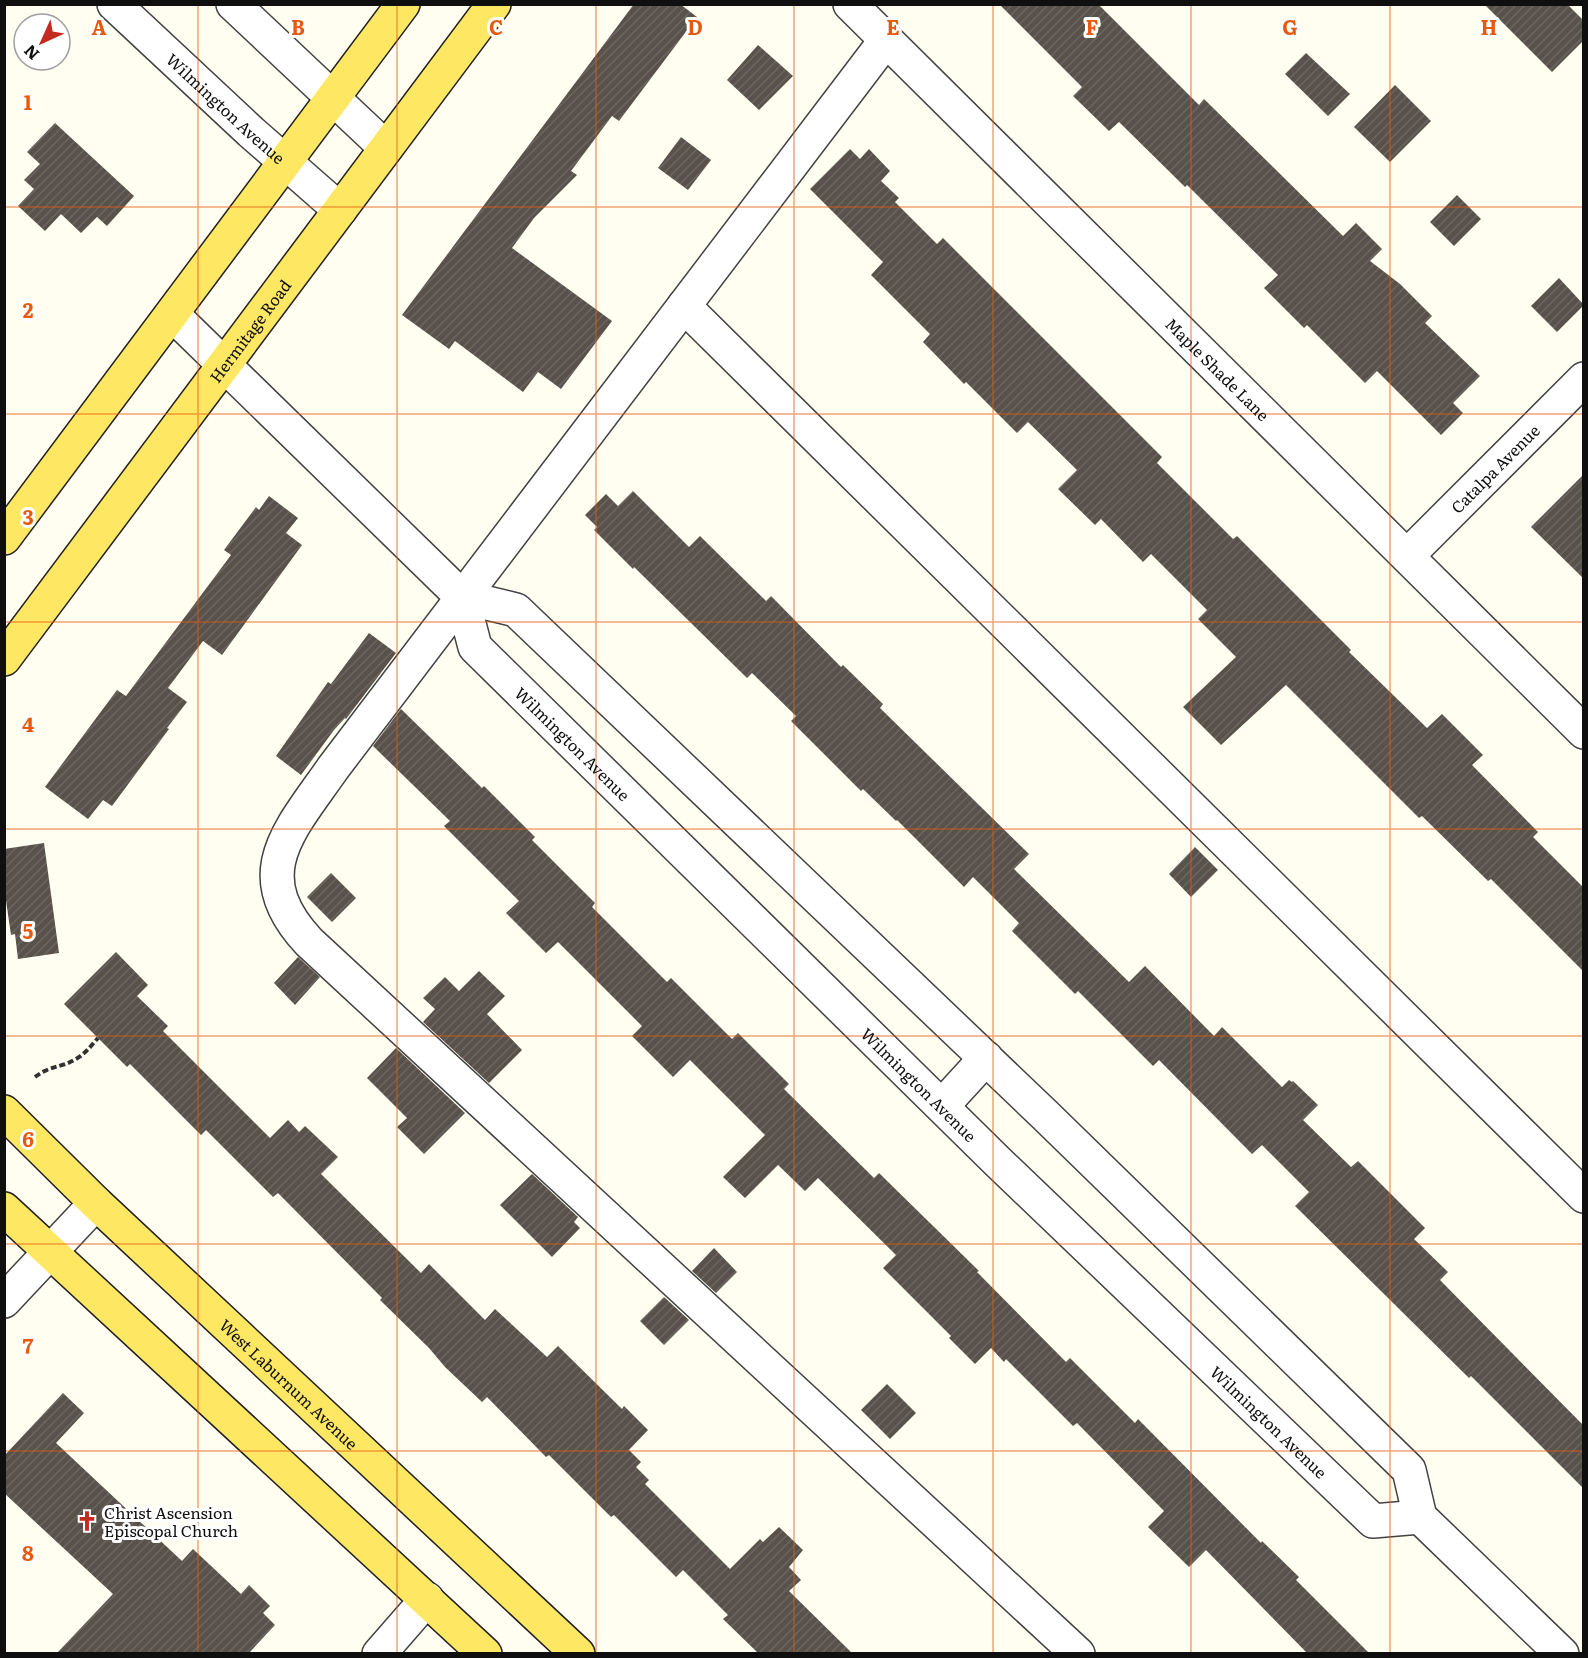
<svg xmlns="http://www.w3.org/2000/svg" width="1588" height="1658" viewBox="0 0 1588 1658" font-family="Literata,serif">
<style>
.building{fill:url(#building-hatch)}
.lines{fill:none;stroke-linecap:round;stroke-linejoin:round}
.minor-casing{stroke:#424242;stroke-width:36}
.major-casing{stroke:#202020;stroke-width:36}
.path{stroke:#313131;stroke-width:4;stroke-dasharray:6 3;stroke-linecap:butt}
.minor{stroke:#fff;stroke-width:33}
.major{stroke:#fde763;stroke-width:33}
.grid{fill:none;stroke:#e8590c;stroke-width:1.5;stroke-opacity:0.55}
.labels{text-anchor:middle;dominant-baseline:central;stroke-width:6;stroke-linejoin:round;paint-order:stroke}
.street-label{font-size:16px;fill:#0f0f0f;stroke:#fff}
.poi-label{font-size:16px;fill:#0f0f0f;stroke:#fff;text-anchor:start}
.grid-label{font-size:20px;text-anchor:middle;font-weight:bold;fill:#e8590c;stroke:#fff;stroke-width:6;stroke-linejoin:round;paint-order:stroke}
</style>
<defs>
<pattern id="building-hatch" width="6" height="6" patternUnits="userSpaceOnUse" patternTransform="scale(1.5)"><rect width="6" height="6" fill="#58524b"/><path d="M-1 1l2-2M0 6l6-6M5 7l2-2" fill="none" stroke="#6b6661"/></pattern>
</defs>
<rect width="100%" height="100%" fill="#fffef1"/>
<path class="building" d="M 634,4 L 680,4 L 697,17 L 619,121 L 612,116 L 571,171 L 577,175 L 534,218 L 512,248 L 612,321 L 561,389 L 538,372 L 523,392 L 455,341 L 449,349 L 402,315 Z
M 999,4 L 1098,4 L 1199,105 L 1204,99 L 1343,236 L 1356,223 L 1382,249 L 1370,261 L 1400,284 L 1432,316 L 1425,323 L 1480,376 L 1453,403 L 1463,413 L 1441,435 L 1377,371 L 1365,383 L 1307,325 L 1304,328 L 1264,288 L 1278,275 L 1187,185 L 1185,187 L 1119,122 L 1109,131 L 1073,96 L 1082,87 Z
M 1484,4 L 1567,4 L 1584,21 L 1584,40 L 1552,72 Z
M 758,45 L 793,76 L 759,110 L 727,80 Z
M 1306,53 L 1350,94 L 1328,116 L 1285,74 Z
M 1395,85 L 1431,121 L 1390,162 L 1354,127 Z
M 55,123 L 134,196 L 107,226 L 97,217 L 81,233 L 61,214 L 45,231 L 18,206 L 34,189 L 24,180 L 40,164 L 27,152 Z
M 681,137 L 711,160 L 688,190 L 658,168 Z
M 850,149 L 860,159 L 869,149 L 890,171 L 881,181 L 899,198 L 895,202 L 937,244 L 943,238 L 1162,457 L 1157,463 L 1233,539 L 1237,536 L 1351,650 L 1349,652 L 1427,728 L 1442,714 L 1483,755 L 1472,765 L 1538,832 L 1533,837 L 1584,888 L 1584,972 L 1491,879 L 1488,881 L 1422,816 L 1419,818 L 1286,685 L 1221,745 L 1183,707 L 1236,657 L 1198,619 L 1207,610 L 1151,554 L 1143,562 L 1101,519 L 1095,525 L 1058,489 L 1077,470 L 1028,422 L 1017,433 L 966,382 L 964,384 L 923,342 L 930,334 L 871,275 L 883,262 L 810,189 Z
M 1457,195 L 1481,219 L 1454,246 L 1430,222 Z
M 1559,278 L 1584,305 L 1557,332 L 1531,306 Z
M 1584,474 L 1584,579 L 1531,527 Z
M 633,491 L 689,547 L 700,536 L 766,601 L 771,596 L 841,667 L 843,665 L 883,704 L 880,708 L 1029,854 L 1014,869 L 1129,982 L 1145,966 L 1214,1036 L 1222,1027 L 1282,1087 L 1289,1080 L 1292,1082 L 1293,1081 L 1318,1105 L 1303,1120 L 1351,1167 L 1358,1161 L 1425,1228 L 1414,1239 L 1448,1272 L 1440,1280 L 1584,1426 L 1584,1489 L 1471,1376 L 1469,1378 L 1295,1206 L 1309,1192 L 1262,1145 L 1252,1154 L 1159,1060 L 1153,1066 L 1078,991 L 1075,994 L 1012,931 L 1019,923 L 973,877 L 964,887 L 897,820 L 896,821 L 863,789 L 861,791 L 791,721 L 796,716 L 752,673 L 747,678 L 634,567 L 633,569 L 594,530 L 597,527 L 585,515 L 606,494 L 618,506 Z
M 269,496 L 298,518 L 286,533 L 302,545 L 222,655 L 203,641 L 168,688 L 187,702 L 167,728 L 169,729 L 112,806 L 103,800 L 88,819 L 45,787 L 117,690 L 126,696 L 231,555 L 224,550 L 256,507 L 259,510 Z
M 369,633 L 396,653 L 346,719 L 345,718 L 334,730 L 301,775 L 276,756 L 328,682 L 331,684 Z
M 401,709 L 482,788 L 484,786 L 535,837 L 532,840 L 595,903 L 592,907 L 667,982 L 671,978 L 732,1039 L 738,1033 L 789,1084 L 784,1089 L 874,1178 L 879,1173 L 979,1271 L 977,1272 L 1066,1362 L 1070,1358 L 1135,1423 L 1138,1419 L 1261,1543 L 1262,1541 L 1299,1577 L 1296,1580 L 1369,1653 L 1307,1653 L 1206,1550 L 1189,1567 L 1148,1527 L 1164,1511 L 1077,1423 L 1073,1426 L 1006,1359 L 1004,1362 L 991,1348 L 975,1364 L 949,1338 L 951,1336 L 883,1268 L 896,1255 L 818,1178 L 805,1191 L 778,1165 L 745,1198 L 723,1177 L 765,1135 L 690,1060 L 673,1077 L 632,1036 L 642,1026 L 558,942 L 546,953 L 506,913 L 519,901 L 444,826 L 450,821 L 373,746 Z
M 44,843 L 59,953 L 18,959 L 15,934 L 11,935 L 4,887 L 4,849 Z
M 1195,847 L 1218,870 L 1191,897 L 1169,874 Z
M 331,873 L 356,898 L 332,922 L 307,897 Z
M 116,952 L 148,985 L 137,996 L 168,1026 L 163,1031 L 270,1138 L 288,1120 L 299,1132 L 305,1126 L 338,1157 L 321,1174 L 421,1273 L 429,1264 L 485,1320 L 495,1309 L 547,1357 L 558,1346 L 622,1409 L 624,1406 L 648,1430 L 629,1450 L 641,1462 L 636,1467 L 649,1480 L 645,1484 L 730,1569 L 760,1539 L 763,1542 L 779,1527 L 803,1550 L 789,1567 L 801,1580 L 789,1591 L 852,1653 L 758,1653 L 723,1619 L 728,1615 L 683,1570 L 676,1577 L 614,1515 L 611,1517 L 549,1455 L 546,1457 L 487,1397 L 482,1402 L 445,1367 L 429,1348 L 380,1300 L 382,1298 L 278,1193 L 273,1197 L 206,1130 L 201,1135 L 130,1064 L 127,1067 L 64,1004 Z
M 298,957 L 320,977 L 295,1005 L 274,983 Z
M 479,971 L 505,996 L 487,1014 L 522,1050 L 489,1083 L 423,1022 L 435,1009 L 423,998 L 445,977 L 459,991 Z
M 396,1048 L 465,1113 L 424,1154 L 397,1127 L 407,1118 L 367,1078 Z
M 532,1174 L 578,1217 L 574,1222 L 580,1228 L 552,1257 L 500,1205 Z
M 714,1248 L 737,1272 L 716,1293 L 692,1271 Z
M 664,1297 L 689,1320 L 664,1345 L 640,1321 Z
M 887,1384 L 916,1413 L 890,1439 L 861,1410 Z
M 63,1393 L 84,1413 L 56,1443 L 182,1561 L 193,1549 L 241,1594 L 249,1585 L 270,1606 L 263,1613 L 275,1625 L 249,1653 L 57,1653 L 113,1594 L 4,1493 L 4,1456 Z"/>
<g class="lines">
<g class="minor-casing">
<g id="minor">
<path id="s1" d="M 114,4 L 251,132 L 340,210"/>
<path d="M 233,4 L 386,148"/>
<path id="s2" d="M 850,4 L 1584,732"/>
<path d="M 886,40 L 333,768 C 290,830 245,874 309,942 L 1078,1654"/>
<path d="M 684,306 L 1584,1196"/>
<path d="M 172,314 L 462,597 L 516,610 L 1045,1115 L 1409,1470 L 1420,1517 L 1562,1654"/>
<path id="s3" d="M 1407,556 L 1584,379"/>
<path id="s4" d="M 462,597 L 475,647 L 997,1161 L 1373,1521 L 1420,1517"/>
<path d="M 942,1106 L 986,1058"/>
<path d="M 4,1301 L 96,1203"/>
<path d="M 379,1654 L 427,1599"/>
</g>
</g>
<g class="major-casing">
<g id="major">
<path d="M 4,538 L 403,4"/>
<path id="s5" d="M 4,659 L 494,4"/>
<path id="s6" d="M 4,1112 L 96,1203 L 578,1654"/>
<path d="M 4,1209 L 485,1654"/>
</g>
</g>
<path class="path" d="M 35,1077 C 51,1065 61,1068 76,1059 C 85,1054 91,1046 98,1038"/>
<use href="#minor" class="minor"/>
<use href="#major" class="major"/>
</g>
<path class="grid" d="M 198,4 L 198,1654M 397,4 L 397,1654M 596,4 L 596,1654M 794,4 L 794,1654M 993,4 L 993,1654M 1191,4 L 1191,1654M 1390,4 L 1390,1654M 4,207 L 1584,207M 4,414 L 1584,414M 4,622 L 1584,622M 4,829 L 1584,829M 4,1036 L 1584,1036M 4,1244 L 1584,1244M 4,1451 L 1584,1451"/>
<defs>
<g id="church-bare" transform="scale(1.62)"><path d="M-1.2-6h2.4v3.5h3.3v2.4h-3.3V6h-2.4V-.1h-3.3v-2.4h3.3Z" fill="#c52a21" stroke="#fff" stroke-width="2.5" paint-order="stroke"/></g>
</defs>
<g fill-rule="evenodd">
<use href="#church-bare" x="87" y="1521"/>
</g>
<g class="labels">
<g class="street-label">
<text stroke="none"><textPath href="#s1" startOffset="153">Wilmington Avenue</textPath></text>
<text stroke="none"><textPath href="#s5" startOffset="410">Hermitage Road</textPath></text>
<text stroke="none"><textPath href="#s2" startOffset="518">Maple Shade Lane</textPath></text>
<text stroke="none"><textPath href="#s3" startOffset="124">Catalpa Avenue</textPath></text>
<text stroke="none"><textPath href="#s4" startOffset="189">Wilmington Avenue</textPath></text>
<text stroke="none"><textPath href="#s4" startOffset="675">Wilmington Avenue</textPath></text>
<text stroke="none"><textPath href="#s6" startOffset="394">West Laburnum Avenue</textPath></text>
<text stroke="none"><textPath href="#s4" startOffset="1161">Wilmington Avenue</textPath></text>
</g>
<g class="poi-label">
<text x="104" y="1512">Christ Ascension<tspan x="104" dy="18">Episcopal Church</tspan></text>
</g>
</g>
<g class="grid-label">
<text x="99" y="35">A</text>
<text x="298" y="35">B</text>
<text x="496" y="35">C</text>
<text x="695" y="35">D</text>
<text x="893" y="35">E</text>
<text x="1092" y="35">F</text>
<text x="1290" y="35">G</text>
<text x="1489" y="35">H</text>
<text x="28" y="110">1</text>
<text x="28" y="318">2</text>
<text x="28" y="525">3</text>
<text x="28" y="732">4</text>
<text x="28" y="939">5</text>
<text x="28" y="1147">6</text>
<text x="28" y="1354">7</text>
<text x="28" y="1561">8</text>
</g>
<rect width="1588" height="1658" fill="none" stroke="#0f0f0f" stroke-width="12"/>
<g transform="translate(42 42) rotate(225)"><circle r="28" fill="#ffffff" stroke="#9f9f9f" stroke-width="1.5"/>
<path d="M0-4.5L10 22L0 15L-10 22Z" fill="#c52a21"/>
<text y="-9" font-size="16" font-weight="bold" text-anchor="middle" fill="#0f0f0f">N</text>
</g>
</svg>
